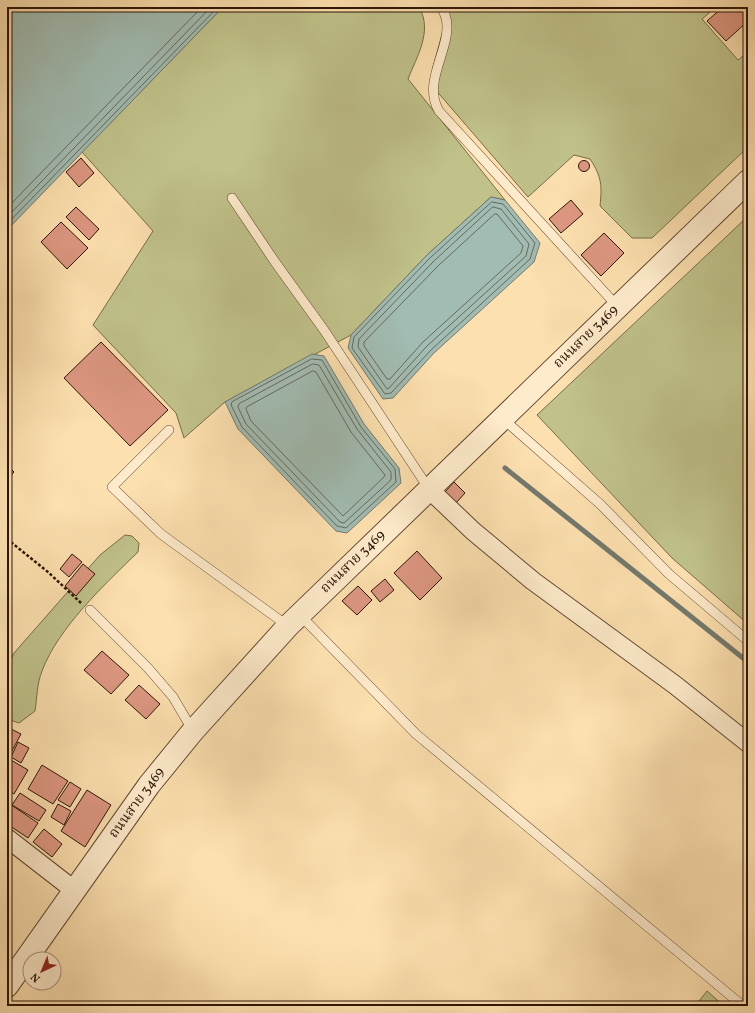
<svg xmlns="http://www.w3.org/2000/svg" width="755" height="1013" viewBox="0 0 755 1013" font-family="Vollkorn,'Noto Serif Thai',serif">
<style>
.green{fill:#c0c28a;stroke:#766c49}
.water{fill:#a1bcb2;stroke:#73796e}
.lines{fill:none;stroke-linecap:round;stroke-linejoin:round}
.shore{stroke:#67685d;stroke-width:1}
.stream{stroke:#73796e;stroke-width:5}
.building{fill:#dd9781;stroke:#2d1508}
.service-casing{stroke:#614832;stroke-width:10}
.minor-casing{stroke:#614832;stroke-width:20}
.tertiary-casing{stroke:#614832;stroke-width:24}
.path{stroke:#2d1508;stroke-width:2.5;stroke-dasharray:3 2;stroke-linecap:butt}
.service{stroke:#feebcb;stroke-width:9}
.minor{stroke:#feebcb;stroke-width:18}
.tertiary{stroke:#feebcb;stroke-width:22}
.labels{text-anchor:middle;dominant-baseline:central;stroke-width:3;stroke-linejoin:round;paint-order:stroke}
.street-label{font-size:14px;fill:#2d1508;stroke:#feebcb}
</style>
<rect width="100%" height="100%" fill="#fde0af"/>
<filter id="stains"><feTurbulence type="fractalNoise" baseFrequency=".005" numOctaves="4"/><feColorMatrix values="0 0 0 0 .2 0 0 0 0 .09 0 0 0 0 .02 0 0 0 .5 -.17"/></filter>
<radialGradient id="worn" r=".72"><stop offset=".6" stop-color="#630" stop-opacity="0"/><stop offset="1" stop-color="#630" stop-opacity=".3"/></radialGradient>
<path class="green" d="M 223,7 L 419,7 C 433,31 417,56 408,79 L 505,200 L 491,197 L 427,255 L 351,335 L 225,402 L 184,438 L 176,413 L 93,325 L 153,231 L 82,152 Z
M 439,7 L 716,7 L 702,19 L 738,60 L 748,52 L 748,147 L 652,238 L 632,238 L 600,206 C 602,186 602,177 590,159 L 574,155 L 528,197 L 434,88 L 433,67 L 445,23 Z
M 745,219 L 748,223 L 748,624 L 672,558 L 537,415 Z
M 125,535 L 132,536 L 139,543 L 138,552 C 105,584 58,628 42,671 C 37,683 37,698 35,711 L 19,723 L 7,719 L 7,668 L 14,653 L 100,555 Z
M 707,991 L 724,1006 L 695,1006 Z"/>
<path class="water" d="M 7,7 L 223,7 L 7,230 Z
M 491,197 L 505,200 L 540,243 L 534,262 L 434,353 L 393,398 L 383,399 L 348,348 L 351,335 L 427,255 Z
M 312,354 L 324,356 L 364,424 L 399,468 L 401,483 L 347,533 L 336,531 L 238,429 L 225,402 Z"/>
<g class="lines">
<path class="shore" d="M 492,202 L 503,204 L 535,243 L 530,259 L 431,350 L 391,393 L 385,394 L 352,348 L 354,337 L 430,258 Z
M 493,207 L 501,209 L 529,244 L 526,256 L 427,346 L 389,388 L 387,389 L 358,347 L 359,339 L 434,261 Z
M 7,208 L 202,7
M 495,214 L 497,214 L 523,246 L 521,253 L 423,342 L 390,379 L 387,379 L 364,346 L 364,342 L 438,266 Z
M 7,217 L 211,7
M 7,224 L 218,7
M 312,359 L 322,360 L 361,427 L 395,469 L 396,482 L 346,528 L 337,526 L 242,427 L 231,405 L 232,402 Z
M 313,364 L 319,365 L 357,429 L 391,472 L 391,480 L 344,523 L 340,522 L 246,424 L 238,407 L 239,404 Z
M 313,371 L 316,372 L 351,432 L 385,475 L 384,477 L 343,516 L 251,421 L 246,409 L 247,407 Z"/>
<path class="stream" d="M 505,468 L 748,662"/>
</g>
<path class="building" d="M 723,7 L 748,7 L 748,21 L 726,41 L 707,21 Z
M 81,158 L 94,173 L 79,187 L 66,172 Z
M578.5 166a5.5 5.5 0 1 1 11 0a5.5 5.5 0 1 1-11 0Z
M 571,200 L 583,214 L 561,233 L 549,219 Z
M 76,207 L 99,229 L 89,240 L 66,217 Z
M 61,222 L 88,248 L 67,269 L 41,242 Z
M 604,233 L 624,253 L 601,276 L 581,255 Z
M 101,342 L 168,410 L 130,446 L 64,378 Z
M 7,465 L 14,472 L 7,480 Z
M 454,482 L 465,493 L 456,503 L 445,492 Z
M 417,551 L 442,578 L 420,600 L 394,573 Z
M 72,554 L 82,562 L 69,577 L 60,569 Z
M 83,564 L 95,574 L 76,596 L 65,586 Z
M 385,579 L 394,590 L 380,602 L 371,591 Z
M 358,586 L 372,600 L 357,615 L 342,601 Z
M 102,651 L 129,675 L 111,694 L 84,670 Z
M 139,685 L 160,704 L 146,719 L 125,700 Z
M 7,727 L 21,734 L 7,760 Z
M 18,742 L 29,748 L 21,763 L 11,757 Z
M 11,760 L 28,770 L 14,794 L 7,790 L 7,766 Z
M 42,765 L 68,781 L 53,804 L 28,789 Z
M 70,782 L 81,789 L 70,807 L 58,800 Z
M 87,790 L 111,805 L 85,847 L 61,831 Z
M 20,793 L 46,810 L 39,821 L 12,805 Z
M 7,802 L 38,823 L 28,838 L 7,824 Z
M 58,804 L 71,811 L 64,825 L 51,817 Z
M 44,829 L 62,844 L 52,857 L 33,842 Z"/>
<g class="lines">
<g class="service-casing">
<path id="service" d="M 441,7 C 443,10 445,14 446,18 C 453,47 421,81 439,111 L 618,307
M 232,198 L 275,262 L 324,330 L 429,489
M 502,418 L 600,504 L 669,574 L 748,641
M 169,430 L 112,487 L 161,534 L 288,626
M 90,610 L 148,668 L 173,697 L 193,731
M 299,614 L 416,734 L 743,1006"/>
</g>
<g class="minor-casing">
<path id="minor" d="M 429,489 L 473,531 L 533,581 L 675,685 L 748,743
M 7,838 L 74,890"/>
</g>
<g class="tertiary-casing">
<path id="tertiary" d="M 7,986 L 149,785 L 193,731 L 288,626 L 748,181"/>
</g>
<path class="path" d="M 7,539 L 48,572 L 81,603"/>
<use href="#service" class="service"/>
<use href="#minor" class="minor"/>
<use href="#tertiary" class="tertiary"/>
</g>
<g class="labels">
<g class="street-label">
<text transform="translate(586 337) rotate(-44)">ถนนสาย 3469</text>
<text transform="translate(353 562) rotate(-44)">ถนนสาย 3469</text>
<text transform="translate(137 803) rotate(-54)">ถนนสาย 3469</text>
</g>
</g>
<rect width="755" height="1013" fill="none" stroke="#fde0af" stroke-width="24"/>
<rect x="8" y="8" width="739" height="997" fill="none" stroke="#2d1508" stroke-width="2"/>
<rect x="12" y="12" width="731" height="989" fill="none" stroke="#2d1508"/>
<g transform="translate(42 971) rotate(224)"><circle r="19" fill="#feebcb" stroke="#aa957d"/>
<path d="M0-3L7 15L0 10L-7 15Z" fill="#8f2418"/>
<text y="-6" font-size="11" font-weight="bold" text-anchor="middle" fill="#2d1508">N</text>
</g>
<rect width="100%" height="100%" filter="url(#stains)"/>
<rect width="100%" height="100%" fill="url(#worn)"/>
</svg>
